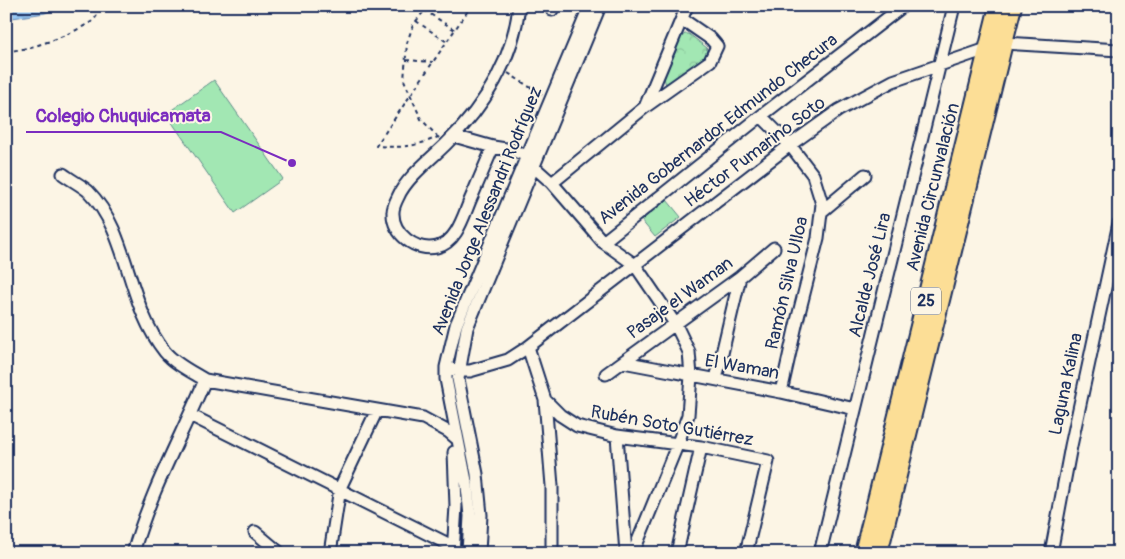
<svg xmlns="http://www.w3.org/2000/svg" width="1125" height="559" viewBox="0 0 1125 559" font-family="Pangolin,sans-serif">
<style>
.forest{fill:url(#forest-crowns);stroke:#5e8b88}
.pitch{fill:#a2e7b3;stroke:#5e8b88}
.water{fill:url(#water-ripples);stroke:#658ab7}
.lines{fill:none;stroke-linecap:round;stroke-linejoin:round}
.minor-casing{stroke:#1b2f5e;stroke-width:15}
.highway-casing{stroke:#1b2f5e;stroke-width:20}
.path{stroke:#1b2f5e;stroke-width:2;stroke-dasharray:4 4;stroke-linecap:butt}
.minor{stroke:#fcf5e5;stroke-width:11}
.highway{stroke:#fcde96;stroke-width:16}
.labels{text-anchor:middle;dominant-baseline:central;stroke-width:4;stroke-linejoin:round;paint-order:stroke}
.shield{fill:#fcf5e5;stroke:#5e6a86;stroke-width:1}
.shield-label{font-size:16px;font-weight:bold;fill:#1b2f5e}
.street-label{font-size:18px;fill:#1b2f5e;stroke:#fcf5e5}
.leader{fill:none;stroke:#7b2cbf;stroke-width:2}
.callout-dot{fill:#7b2cbf;stroke:#fcf5e5;stroke-width:2}
.callout-label{font-size:19px;text-anchor:middle;font-weight:bold;fill:#7b2cbf;stroke:#fcf5e5;stroke-width:4;stroke-linejoin:round;paint-order:stroke}
</style>
<defs>
<pattern id="forest-crowns" width="20" height="18" patternUnits="userSpaceOnUse" patternTransform="scale(1.25)"><rect width="20" height="18" fill="#a2e7b3"/><path d="M2 6a3 3 0 1 1 6 0M12 15a3 3 0 1 1 6 0" fill="none" stroke="#8bc69c"/></pattern>
<pattern id="water-ripples" width="26" height="14" patternUnits="userSpaceOnUse" patternTransform="scale(1.25)"><rect width="26" height="14" fill="#96c6f2"/><path d="M2 4q2-2 4 0t4 0M15 11q2-2 4 0t4 0" fill="none" stroke="#81aad2"/></pattern>
</defs>
<rect width="100%" height="100%" fill="#fcf5e5"/>
<filter id="ink" filterUnits="userSpaceOnUse"><feTurbulence type="fractalNoise" baseFrequency=".02" numOctaves="2"/><feDisplacementMap in="SourceGraphic" scale="10" xChannelSelector="R" yChannelSelector="G"/><feConvolveMatrix kernelMatrix="1 2 1 2 8 2 1 2 1" color-interpolation-filters="sRGB"/></filter>
<g filter="url(#ink)">
<path class="forest" d="M 685,34 L 689,34 L 707,48 L 706,56 L 666,85 L 664,78 L 681,37 Z"/>
<path class="pitch" d="M 214,80 L 283,179 L 235,213 L 166,114 Z
M 667,200 L 681,217 L 655,237 L 641,220 Z"/>
<path class="water" d="M 6,6 L 60,6 L 45,13 L 6,19 Z"/>
<g class="lines">
<g class="minor-casing">
<path id="minor" d="M 552,10 L 552,6
M 645,107 L 710,61 L 717,46 L 711,39 L 682,19
M 761,116 L 790,145 L 813,175 L 822,204 L 818,238 L 796,325 L 781,392
M 454,136 L 493,147 L 512,150 L 527,156 L 534,167 L 552,183 L 603,242 L 635,265 L 676,325 L 689,352 L 691,376 L 688,415 L 678,443 L 633,553
M 493,147 C 486,163 479,180 472,196 C 464,213 458,242 437,247 C 416,252 392,234 393,212 C 393,207 396,201 398,197 C 406,178 431,159 446,144 C 484,107 513,60 519,6
M 63,174 C 71,180 81,185 88,191 C 130,233 126,304 165,352 C 175,364 192,372 205,380 L 423,418 L 449,432 L 456,438
M 552,183 L 645,107 L 687,6
M 821,212 L 865,175
M 603,242 L 761,116 L 903,6
M 528,347 L 545,400 L 560,415 L 577,426 L 617,436 L 701,447 L 768,461 L 746,553
M 623,362 L 781,392 L 855,409
M 446,367 L 458,371 L 470,371 L 508,360 L 528,347 L 790,145 L 839,110 L 893,81 L 1004,43 L 1119,50
M 606,374 L 740,277 L 774,248
M 716,379 L 740,277
M 545,400 L 552,486 L 552,553
M 190,415 L 454,547
M 617,436 L 626,553
M 255,532 L 280,553
M 133,553 C 150,492 181,437 205,380
M 330,553 L 340,488 L 377,410
M 453,553 L 456,506 L 454,452
M 468,553 L 470,516 L 467,486 L 446,379 L 446,367 L 456,325 L 590,6
M 479,553 L 481,515 L 477,474 L 458,379 L 467,328 L 600,6
M 677,553 L 701,447
M 820,553 L 954,6
M 1051,553 L 1071,446 L 1119,223"/>
</g>
<g class="highway-casing">
<path id="highway" d="M 863,553 L 998,6
M 879,553 L 1013,6"/>
</g>
<path class="path" d="M 428,6 L 413,25 L 407,43 L 404,80 L 421,119 L 437,136
M 424,10 L 455,30
M 416,21 L 447,42
M 6,51 C 29,51 72,34 91,22 C 96,19 99,11 103,6
M 406,60 L 433,62
M 508,73 L 542,95
M 439,138 L 438,137 C 415,147 401,148 376,146 L 471,6"/>
<use href="#minor" class="minor"/>
<use href="#highway" class="highway"/>
</g>
</g>
<g class="labels">
<rect class="shield" x="911" y="287.5" width="30" height="27" rx="4"/>
<g class="shield-label">
<text x="926" y="301">25</text>
</g>
<g class="street-label">
<text transform="translate(718 129) rotate(-38)">Avenida Gobernardor Edmundo Checura</text>
<text transform="translate(755 152) rotate(-37)">Héctor Pumarino Soto</text>
<text transform="translate(933 187) rotate(-76)">Avenida Circunvalación</text>
<text transform="translate(487 211) rotate(-68)">Avenida Jorge Alessandri Rodríguez</text>
<text transform="translate(870 275) rotate(-76)">Alcalde José Lira</text>
<text transform="translate(787 283) rotate(-77)">Ramón Silva Ulloa</text>
<text transform="translate(680 298) rotate(-36)">Pasaje el Waman</text>
<text transform="translate(742 367) rotate(10)">El Waman</text>
<text transform="translate(1066 384) rotate(-78)">Laguna Kalina</text>
<text transform="translate(672 426) rotate(10)">Rubén Soto Gutiérrez</text>
</g>
</g>
<path class="leader" d="M292 163L221 132H26"/>
<circle class="callout-dot" cx="292" cy="163" r="5"/>
<g class="callout-label">
<text x="123" y="122">Colegio Chuquicamata</text>
</g>
<rect width="1125" height="559" fill="none" stroke="#fcf5e5" stroke-width="25"/>
<rect x="12" y="12" width="1100" height="534" fill="none" stroke="#1b2f5e" stroke-width="2" filter="url(#ink)"/>
</svg>
